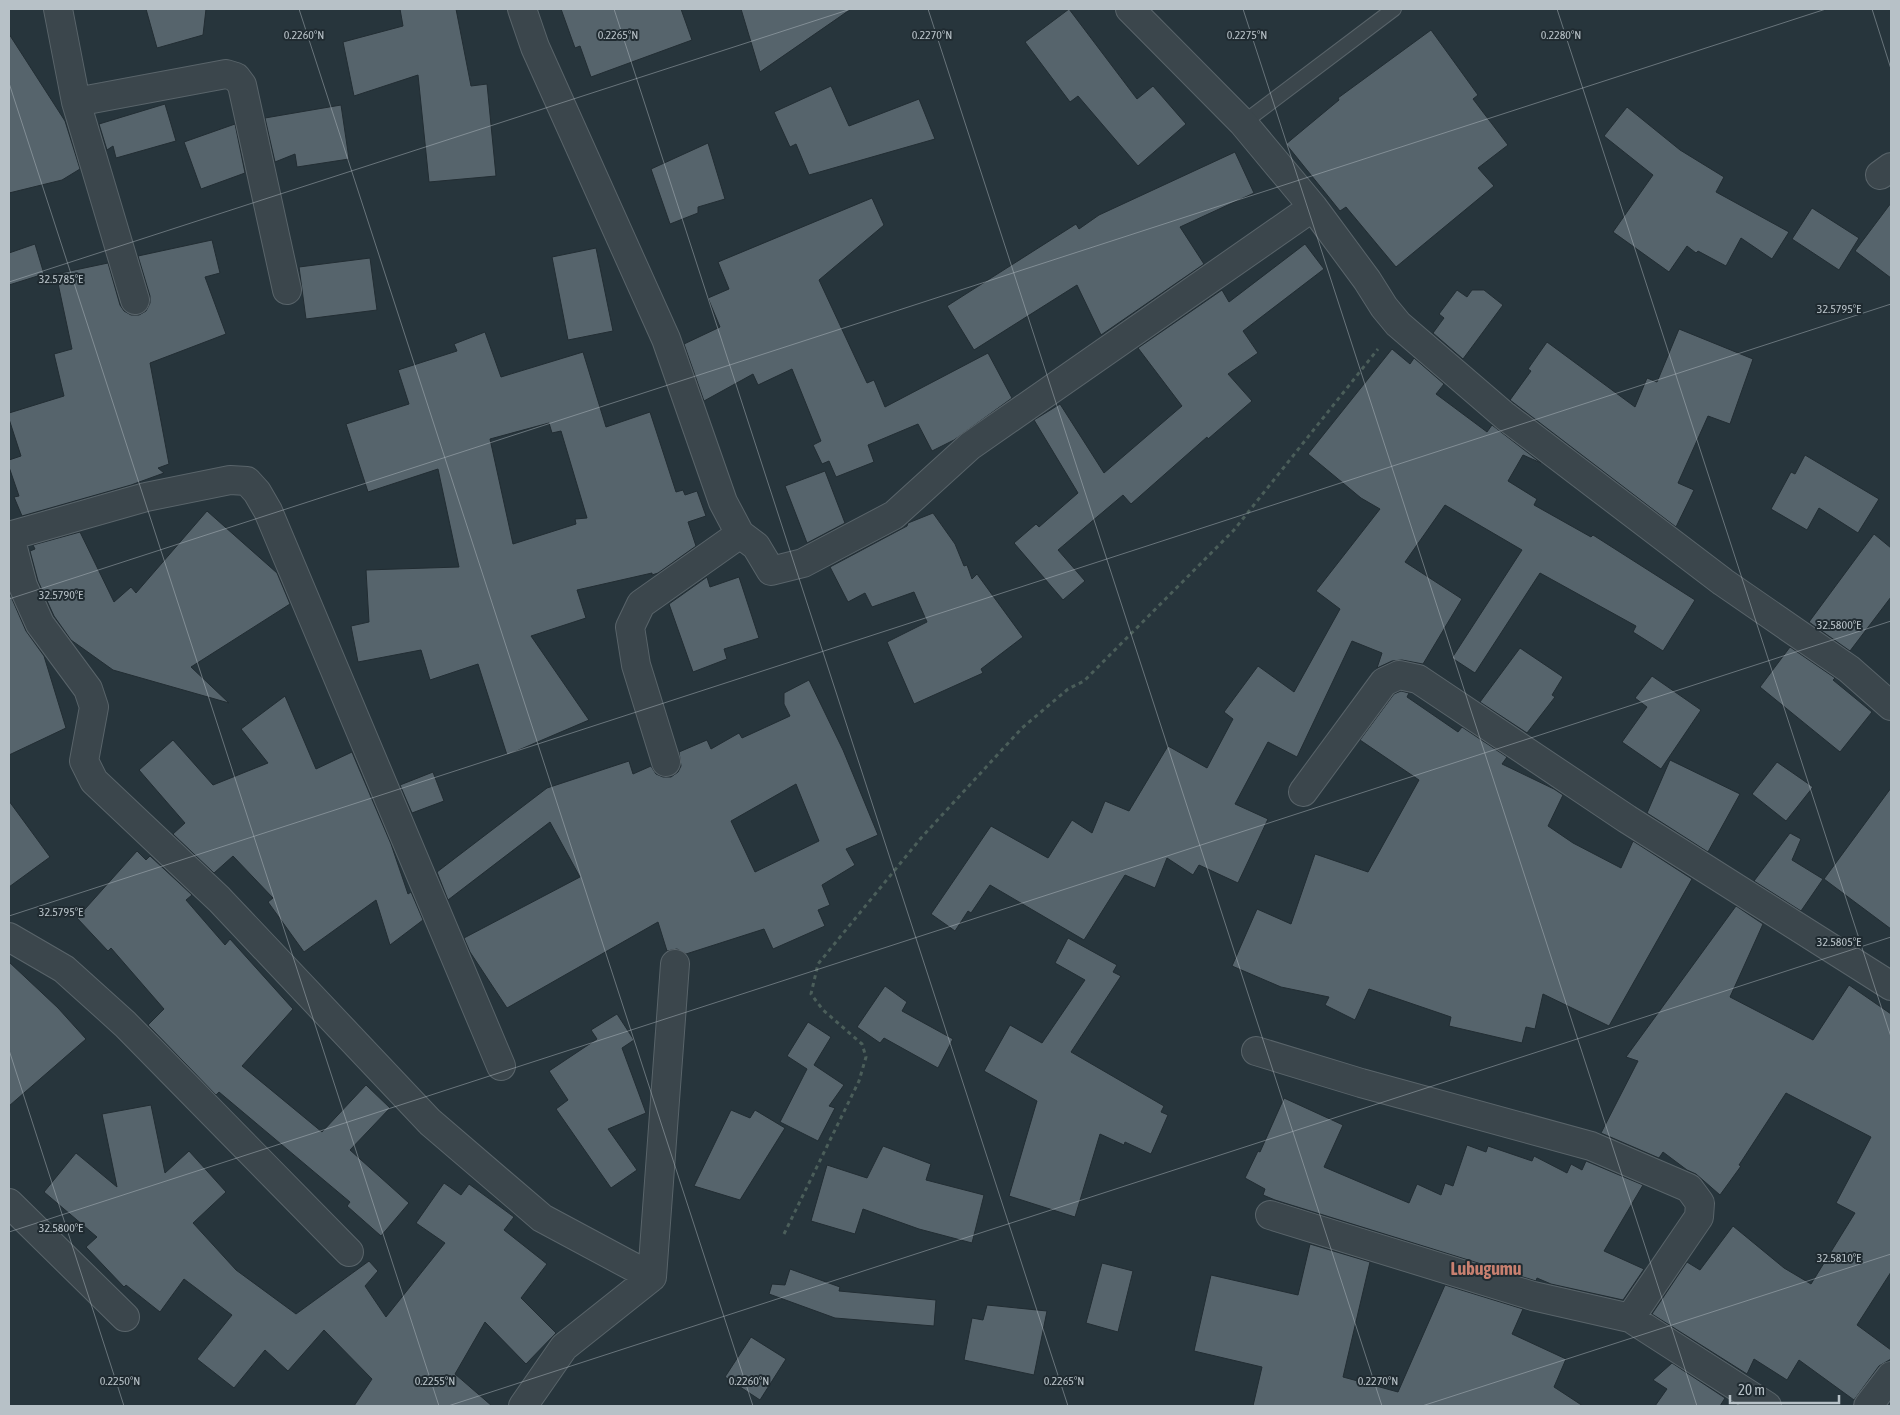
<svg xmlns="http://www.w3.org/2000/svg" width="1900" height="1415" viewBox="0 0 1900 1415" font-family="'Asap Condensed',sans-serif">
<style>
.building{fill:#56646c;stroke:#222d33;fill-rule:evenodd}
.lines{fill:none;stroke-linecap:round;stroke-linejoin:round}
.lane-casing{stroke:#59646a;stroke-width:16}
.street-casing{stroke:#59646a;stroke-width:30}
.path{stroke:#4b5e5a;stroke-width:3;stroke-dasharray:4 4;stroke-linecap:butt}
.lane{stroke:#3b464c;stroke-width:14}
.street{stroke:#3b464c;stroke-width:28}
.ticks{fill:none;stroke:#b7c1c7;stroke-width:1;stroke-opacity:0.45}
.labels{text-anchor:middle;dominant-baseline:central;stroke-width:4;stroke-linejoin:round;paint-order:stroke}
.quarter-label{font-size:18px;font-weight:bold;fill:#c88070;stroke:#202b31}
.ticks-label{font-size:12px;text-anchor:middle;fill:#b7c1c7;stroke:#202b31;stroke-width:4;stroke-linejoin:round;paint-order:stroke}
</style>
<rect width="100%" height="100%" fill="#27353c"/>
<path class="building" d="M 146,9 L 206,9 L 203,35 L 157,48 Z
M 400,9 L 456,9 L 471,86 L 487,84 L 496,176 L 429,182 L 418,75 L 354,96 L 343,42 L 403,26 Z
M 561,9 L 681,9 L 692,40 L 591,77 L 580,46 L 575,48 Z
M 741,9 L 851,9 L 760,72 Z
M 1069,9 L 1137,99 L 1153,86 L 1186,124 L 1138,166 L 1078,96 L 1070,102 L 1025,42 Z
M 1431,30 L 1478,95 L 1473,99 L 1508,145 L 1478,168 L 1494,186 L 1396,267 L 1346,207 L 1340,211 L 1286,144 L 1339,100 L 1338,98 Z
M 9,34 L 65,121 L 80,169 L 62,180 L 9,193 Z
M 831,86 L 849,126 L 919,99 L 935,139 L 809,175 L 796,144 L 790,147 L 774,112 Z
M 165,104 L 176,141 L 116,158 L 113,146 L 107,150 L 99,124 Z
M 341,105 L 349,159 L 297,167 L 295,154 L 275,162 L 265,118 Z
M 1627,107 L 1680,150 L 1724,177 L 1716,192 L 1789,232 L 1772,259 L 1741,238 L 1726,266 L 1698,251 L 1696,253 L 1687,246 L 1669,272 L 1613,232 L 1653,175 L 1604,136 Z
M 235,124 L 245,173 L 201,189 L 184,142 Z
M 708,143 L 725,199 L 698,207 L 698,213 L 670,224 L 651,169 Z
M 1235,152 L 1254,193 L 1180,227 L 1204,264 L 1101,335 L 1077,285 L 974,350 L 947,306 L 1076,224 L 1079,229 L 1099,215 Z
M 872,198 L 884,225 L 819,280 L 867,383 L 874,380 L 885,407 L 988,353 L 1012,398 L 954,440 L 932,451 L 918,424 L 868,445 L 874,462 L 836,477 L 829,461 L 822,464 L 813,445 L 821,441 L 792,369 L 758,385 L 753,374 L 704,401 L 684,344 L 720,327 L 708,298 L 729,289 L 718,262 Z
M 1891,203 L 1891,278 L 1855,251 Z
M 1812,208 L 1859,238 L 1839,270 L 1792,239 Z
M 212,240 L 220,273 L 205,277 L 226,334 L 150,363 L 169,464 L 158,468 L 164,473 L 131,485 L 22,516 L 14,497 L 19,496 L 9,467 L 9,460 L 21,456 L 9,419 L 9,413 L 64,396 L 54,354 L 72,349 L 56,274 L 108,263 L 120,305 L 124,311 L 131,315 L 139,315 L 146,311 L 150,303 L 150,296 L 138,256 Z
M 35,244 L 44,274 L 9,285 L 9,253 Z
M 1305,244 L 1324,269 L 1243,331 L 1258,353 L 1228,374 L 1252,401 L 1208,439 L 1207,437 L 1131,504 L 1123,495 L 1058,550 L 1085,581 L 1063,600 L 1014,543 L 1036,524 L 1039,527 L 1078,493 L 1034,420 L 1060,404 L 1104,473 L 1182,406 L 1138,348 L 1222,290 L 1229,302 Z
M 596,248 L 613,331 L 568,340 L 552,257 Z
M 370,258 L 377,310 L 306,319 L 299,267 Z
M 1457,290 L 1467,297 L 1472,290 L 1484,290 L 1503,305 L 1463,359 L 1433,333 L 1444,318 L 1439,314 Z
M 1679,329 L 1753,359 L 1730,424 L 1708,416 L 1678,483 L 1694,490 L 1676,527 L 1510,400 L 1531,371 L 1528,369 L 1547,342 L 1635,407 L 1647,378 L 1657,382 Z
M 485,332 L 501,377 L 583,352 L 606,427 L 650,412 L 676,492 L 683,490 L 685,495 L 697,491 L 706,516 L 688,522 L 696,546 L 658,573 L 652,575 L 652,573 L 577,590 L 586,618 L 531,636 L 589,720 L 507,755 L 478,664 L 430,680 L 421,650 L 358,662 L 351,626 L 369,622 L 366,570 L 459,567 L 438,469 L 368,492 L 346,424 L 409,404 L 398,370 L 457,351 L 454,344 ZM 549,423 L 552,433 L 561,431 L 587,518 L 575,519 L 576,524 L 513,544 L 490,439 Z
M 1392,349 L 1410,364 L 1414,358 L 1444,384 L 1436,394 L 1487,432 L 1492,425 L 1541,463 L 1523,455 L 1508,481 L 1537,499 L 1534,505 L 1591,537 L 1593,535 L 1695,600 L 1663,651 L 1633,632 L 1636,626 L 1540,573 L 1475,673 L 1452,658 L 1522,550 L 1445,505 L 1405,562 L 1462,599 L 1423,664 L 1402,660 L 1392,661 L 1377,668 L 1382,653 L 1352,641 L 1297,757 L 1268,742 L 1235,804 L 1268,819 L 1238,883 L 1199,865 L 1193,875 L 1167,858 L 1155,888 L 1125,875 L 1084,940 L 990,885 L 971,913 L 968,911 L 955,931 L 931,914 L 991,826 L 1048,858 L 1072,820 L 1092,833 L 1105,801 L 1129,811 L 1168,746 L 1207,768 L 1233,719 L 1224,712 L 1258,666 L 1294,692 L 1340,609 L 1316,591 L 1380,509 L 1361,498 L 1308,454 Z
M 1805,455 L 1879,499 L 1858,533 L 1819,508 L 1807,530 L 1771,509 L 1791,472 L 1795,474 Z
M 825,471 L 845,523 L 807,543 L 785,486 Z
M 207,511 L 277,573 L 290,604 L 191,667 L 229,703 L 113,670 L 71,640 L 54,616 L 38,581 L 30,551 L 35,549 L 33,545 L 80,532 L 114,602 L 131,587 L 136,593 Z
M 933,513 L 955,544 L 964,566 L 967,565 L 972,579 L 977,574 L 1023,637 L 981,669 L 983,673 L 914,704 L 887,642 L 927,622 L 914,592 L 872,607 L 865,593 L 848,602 L 830,567 L 907,526 L 908,523 Z
M 1874,534 L 1891,548 L 1891,597 L 1850,651 L 1809,622 Z
M 707,577 L 710,587 L 739,577 L 759,638 L 724,649 L 727,659 L 693,672 L 669,604 Z
M 9,592 L 26,631 L 44,656 L 66,728 L 9,755 Z
M 1790,647 L 1835,678 L 1833,680 L 1872,712 L 1840,752 L 1760,687 Z
M 1520,648 L 1563,677 L 1552,695 L 1555,697 L 1527,733 L 1480,702 Z
M 1652,676 L 1701,710 L 1661,769 L 1622,742 L 1647,707 L 1635,698 Z
M 809,680 L 843,750 L 878,835 L 846,849 L 855,865 L 822,885 L 830,905 L 818,910 L 825,926 L 773,949 L 764,929 L 686,954 L 677,949 L 667,951 L 658,922 L 507,1008 L 470,952 L 464,938 L 580,877 L 550,822 L 448,900 L 437,872 L 547,788 L 629,761 L 633,774 L 651,766 L 656,774 L 663,777 L 671,777 L 678,772 L 681,766 L 679,752 L 707,740 L 711,749 L 739,733 L 742,738 L 790,716 L 784,704 L 784,693 ZM 796,784 L 819,841 L 755,872 L 731,821 Z
M 1401,691 L 1409,693 L 1407,697 L 1458,732 L 1462,727 L 1507,757 L 1502,764 L 1554,789 L 1563,795 L 1548,826 L 1573,843 L 1621,868 L 1633,841 L 1692,879 L 1609,1026 L 1543,994 L 1535,1029 L 1526,1027 L 1522,1043 L 1449,1026 L 1451,1017 L 1369,989 L 1355,1020 L 1325,1005 L 1329,997 L 1281,987 L 1232,966 L 1257,909 L 1291,924 L 1315,854 L 1368,872 L 1419,780 L 1360,740 L 1394,694 Z
M 285,696 L 316,769 L 352,752 L 354,757 L 391,844 L 408,894 L 411,892 L 423,920 L 390,945 L 376,900 L 304,952 L 268,902 L 273,898 L 233,856 L 214,873 L 173,834 L 185,823 L 139,770 L 173,740 L 213,785 L 268,763 L 241,729 Z
M 1670,760 L 1740,794 L 1708,852 L 1647,813 Z
M 1777,762 L 1813,787 L 1786,821 L 1752,794 Z
M 433,772 L 444,801 L 412,813 L 400,785 Z
M 1891,788 L 1891,929 L 1824,879 Z
M 9,801 L 50,857 L 9,887 Z
M 1790,833 L 1801,839 L 1792,860 L 1823,879 L 1801,911 L 1754,881 Z
M 137,851 L 146,860 L 150,856 L 192,895 L 186,900 L 225,945 L 230,939 L 293,1009 L 242,1066 L 322,1132 L 366,1085 L 390,1108 L 350,1150 L 409,1203 L 381,1236 L 347,1206 L 350,1202 L 219,1092 L 216,1095 L 148,1025 L 164,1009 L 111,948 L 108,951 L 77,918 Z
M 1736,906 L 1763,924 L 1730,997 L 1813,1040 L 1849,985 L 1891,1014 L 1891,1272 L 1857,1325 L 1891,1350 L 1891,1359 L 1879,1366 L 1854,1400 L 1799,1360 L 1787,1380 L 1754,1359 L 1747,1374 L 1652,1314 L 1687,1262 L 1700,1270 L 1733,1226 L 1784,1268 L 1811,1284 L 1855,1213 L 1836,1203 L 1871,1137 L 1786,1093 L 1739,1165 L 1741,1166 L 1720,1195 L 1696,1174 L 1687,1170 L 1663,1152 L 1659,1158 L 1601,1133 L 1638,1061 L 1626,1057 Z
M 1068,938 L 1117,965 L 1113,972 L 1121,976 L 1071,1052 L 1164,1106 L 1161,1112 L 1168,1115 L 1151,1154 L 1125,1142 L 1124,1145 L 1100,1134 L 1075,1217 L 1009,1196 L 1037,1101 L 984,1071 L 1010,1025 L 1042,1043 L 1085,980 L 1055,963 Z
M 9,962 L 58,1008 L 86,1039 L 9,1106 Z
M 885,986 L 907,1002 L 902,1011 L 953,1039 L 938,1068 L 884,1038 L 880,1043 L 857,1027 Z
M 617,1014 L 634,1040 L 622,1048 L 646,1113 L 608,1129 L 637,1170 L 611,1188 L 556,1109 L 568,1100 L 549,1071 L 597,1039 L 591,1030 Z
M 808,1022 L 831,1037 L 814,1065 L 844,1085 L 829,1106 L 835,1108 L 818,1141 L 780,1122 L 807,1069 L 787,1056 Z
M 1284,1098 L 1343,1125 L 1324,1167 L 1409,1203 L 1417,1184 L 1441,1195 L 1445,1183 L 1453,1186 L 1467,1145 L 1486,1152 L 1488,1146 L 1532,1161 L 1534,1156 L 1567,1173 L 1571,1164 L 1582,1170 L 1586,1161 L 1643,1185 L 1604,1251 L 1644,1269 L 1623,1300 L 1551,1284 L 1537,1278 L 1536,1281 L 1275,1200 L 1263,1195 L 1265,1189 L 1245,1178 L 1258,1151 L 1260,1152 Z
M 151,1105 L 165,1173 L 189,1151 L 226,1192 L 193,1223 L 236,1270 L 296,1314 L 369,1261 L 378,1271 L 365,1286 L 386,1317 L 445,1243 L 416,1223 L 444,1183 L 461,1195 L 469,1184 L 514,1217 L 504,1230 L 547,1264 L 521,1298 L 556,1333 L 526,1364 L 485,1322 L 455,1374 L 492,1406 L 354,1406 L 372,1379 L 324,1330 L 288,1371 L 265,1350 L 234,1388 L 197,1359 L 232,1315 L 184,1279 L 160,1312 L 126,1285 L 124,1287 L 86,1247 L 97,1237 L 44,1192 L 76,1153 L 117,1187 L 102,1114 Z
M 731,1110 L 750,1118 L 755,1110 L 785,1128 L 740,1200 L 694,1186 Z
M 883,1146 L 931,1164 L 926,1180 L 984,1195 L 972,1243 L 919,1229 L 863,1209 L 855,1234 L 811,1221 L 827,1165 L 867,1178 Z
M 1310,1244 L 1370,1262 L 1343,1377 L 1398,1392 L 1445,1285 L 1523,1309 L 1512,1334 L 1566,1359 L 1554,1387 L 1583,1406 L 1253,1406 L 1262,1367 L 1194,1351 L 1211,1275 L 1298,1295 Z
M 1102,1263 L 1133,1271 L 1118,1332 L 1086,1323 Z
M 790,1269 L 840,1287 L 839,1291 L 936,1300 L 934,1326 L 835,1318 L 769,1294 L 772,1284 L 785,1285 Z
M 987,1305 L 1047,1311 L 1034,1375 L 964,1360 L 972,1318 L 983,1320 Z
M 751,1337 L 786,1359 L 760,1400 L 725,1377 Z
M 1672,1363 L 1725,1398 L 1720,1406 L 1655,1406 L 1667,1389 L 1653,1380 Z"/>
<g class="lines">
<g class="lane-casing">
<path id="lane" d="M 1243,123 L 1394,9"/>
</g>
<g class="street-casing">
<path id="street" d="M 58,9 L 76,102 L 135,300
M 522,9 L 535,47 L 666,339 L 723,502 L 740,534 L 756,546 L 771,571 L 803,563 L 894,515 L 970,446 L 1313,207
M 1130,9 L 1243,123 L 1313,207 L 1367,280 L 1384,307 L 1398,324 L 1505,416 L 1723,582 L 1849,669 L 1891,706
M 76,102 L 226,74 L 236,77 L 242,85 L 287,290
M 1880,175 L 1891,167
M 9,536 L 146,497 L 230,480 L 247,481 L 257,492 L 268,511 L 501,1066
M 9,541 L 13,548 L 23,586 L 40,624 L 88,689 L 94,707 L 84,761 L 94,781 L 219,899 L 430,1122 L 542,1218 L 652,1277
M 666,762 L 636,665 L 630,627 L 641,604 L 740,534
M 1303,792 L 1384,682 L 1399,675 L 1418,679 L 1627,819 L 1891,986
M 9,937 L 64,969 L 125,1024 L 349,1252
M 1256,1051 L 1361,1083 L 1591,1146 L 1689,1188 L 1700,1203 L 1699,1217 L 1630,1318
M 9,1203 L 125,1317
M 1270,1215 L 1533,1296 L 1630,1318 L 1767,1406
M 523,1406 L 564,1347 L 652,1277 L 675,964
M 1868,1406 L 1891,1376"/>
</g>
<path class="path" d="M 784,1234 L 859,1081 L 866,1057 L 862,1044 L 823,1010 L 811,994 L 818,964 L 921,838 L 1022,728 L 1068,689 L 1084,681 L 1234,530 L 1378,349"/>
<use href="#lane" class="lane"/>
<use href="#street" class="street"/>
</g>
<path class="ticks" d="M 299,9 L 753,1406M 614,9 L 1068,1406M 928,9 L 1382,1406M 1243,9 L 1697,1406M 1557,9 L 1891,1037M 1872,9 L 1891,69M 9,83 L 439,1406M 9,282 L 851,9M 9,599 L 1826,9M 9,916 L 1891,304M 9,1050 L 124,1406M 9,1232 L 1891,621M 448,1406 L 1891,937M 1422,1406 L 1891,1254"/>
<g class="labels">
<g class="quarter-label">
<text x="1486" y="1268">Lubugumu</text>
</g>
</g>
<g class="ticks-label">
<text x="304" y="39">0.2260°N</text>
<text x="618" y="39">0.2265°N</text>
<text x="932" y="39">0.2270°N</text>
<text x="1247" y="39">0.2275°N</text>
<text x="1561" y="39">0.2280°N</text>
<text x="61" y="283">32.5785°E</text>
<text x="1839" y="313">32.5795°E</text>
<text x="61" y="599">32.5790°E</text>
<text x="1839" y="629">32.5800°E</text>
<text x="61" y="916">32.5795°E</text>
<text x="1839" y="946">32.5805°E</text>
<text x="61" y="1232">32.5800°E</text>
<text x="1839" y="1262">32.5810°E</text>
<text x="120" y="1385">0.2250°N</text>
<text x="435" y="1385">0.2255°N</text>
<text x="749" y="1385">0.2260°N</text>
<text x="1064" y="1385">0.2265°N</text>
<text x="1378" y="1385">0.2270°N</text>
</g>
<rect width="1900" height="1415" fill="none" stroke="#b7c1c7" stroke-width="20"/>
<path d="M1730 1395v8h109v-8" fill="none" stroke="#b7c1c7" stroke-width="2.5"/>
<text x="1738" y="1395" font-size="15" fill="#b7c1c7" stroke="#202b31" stroke-width="4" paint-order="stroke">20 m</text>
</svg>
